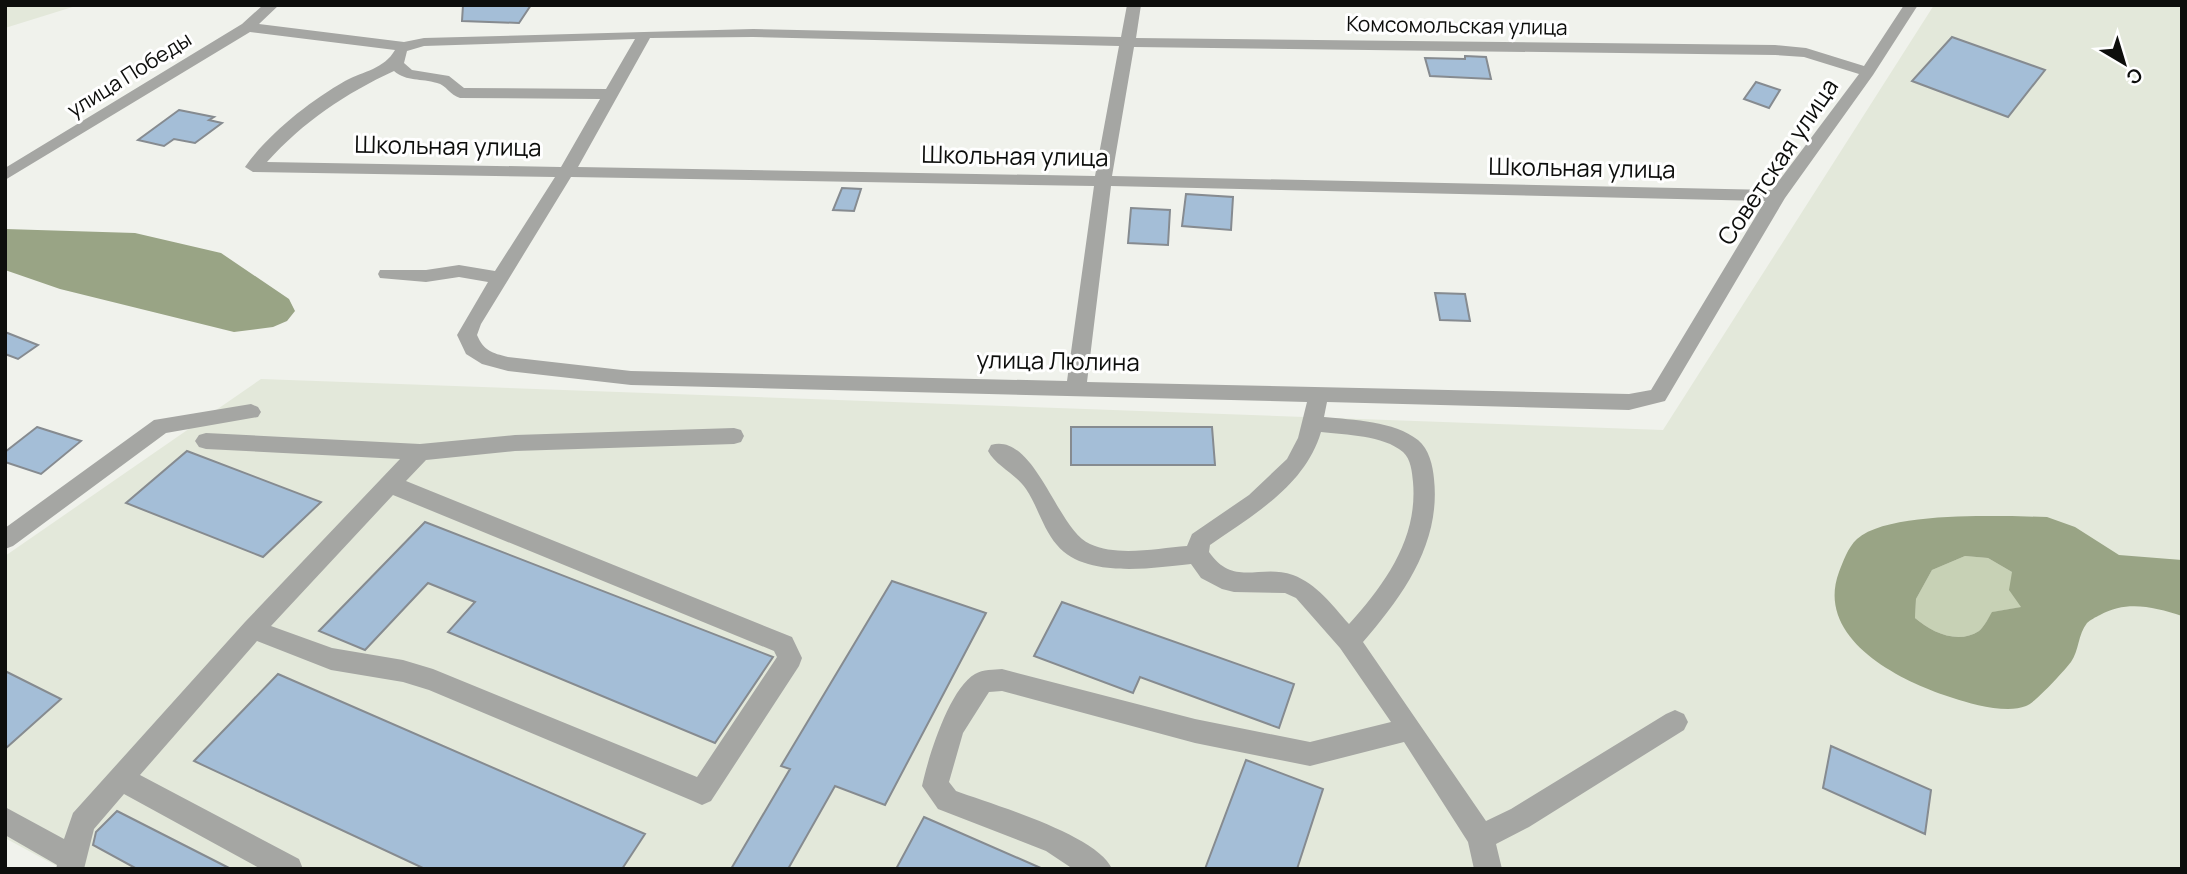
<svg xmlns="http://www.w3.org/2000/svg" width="2187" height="874" viewBox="0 0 2187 874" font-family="Manrope,sans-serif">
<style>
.built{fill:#e3e8da}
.green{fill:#c7d1b5}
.water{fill:#99a485;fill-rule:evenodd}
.building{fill:#a4bed7;stroke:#868b90;stroke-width:2}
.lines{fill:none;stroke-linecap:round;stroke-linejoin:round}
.minor{fill:#a5a6a3;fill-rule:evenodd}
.labels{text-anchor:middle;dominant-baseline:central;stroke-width:6;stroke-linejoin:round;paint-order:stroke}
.far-street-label{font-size:21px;fill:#0d0e0c;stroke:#fff}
.street-label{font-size:24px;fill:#0d0e0c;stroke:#fff}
</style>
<rect width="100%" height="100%" fill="#f0f2ec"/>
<path class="built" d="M 5,5 L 79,5 L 5,28 Z
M 1934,5 L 2182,5 L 2182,869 L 62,869 L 5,838 L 5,556 L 261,379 L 1663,430 Z"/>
<path class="green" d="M 1965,556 L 1988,558 L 2012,572 L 2022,607 L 1993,612 C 1989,617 1984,627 1979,631 C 1958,645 1931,632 1915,618 L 1916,599 L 1932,570 Z"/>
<path class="water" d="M 5,229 L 135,233 L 221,253 L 289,299 L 295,311 L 287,321 L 273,327 L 234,332 L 60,289 L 5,270 Z
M 2012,516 L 2047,517 L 2075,527 L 2119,555 L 2182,560 L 2182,616 C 2154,607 2127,600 2100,615 C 2096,617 2090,620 2087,623 C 2078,634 2079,651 2071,662 C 2064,671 2035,703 2026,706 C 2007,714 1971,704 1953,698 C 1901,682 1814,639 1839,572 C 1843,562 1848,547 1857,539 C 1885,514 1974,516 2012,516 ZM 1965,556 L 1988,558 L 2012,572 L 2009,590 L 2021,607 L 1992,612 C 1989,617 1984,627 1979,631 C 1958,645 1931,632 1915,618 L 1916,599 L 1932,570 Z"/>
<path class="building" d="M 463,5 L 531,5 L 519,23 L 462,21 Z
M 1952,37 L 2045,70 L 2008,117 L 1912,81 Z
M 1465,56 L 1486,57 L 1491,79 L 1430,76 L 1425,58 L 1465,59 Z
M 1756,82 L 1780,90 L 1769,108 L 1744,99 Z
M 179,110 L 214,117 L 209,120 L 222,123 L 195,143 L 174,139 L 164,146 L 138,140 Z
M 842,188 L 861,189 L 854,211 L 833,210 Z
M 1186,194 L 1233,197 L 1231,230 L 1182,226 Z
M 1131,208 L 1170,210 L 1168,245 L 1128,243 Z
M 1435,293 L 1465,294 L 1470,321 L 1440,320 Z
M 5,332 L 38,345 L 18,359 L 5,354 Z
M 37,427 L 81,441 L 41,474 L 5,462 L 5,452 Z
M 1071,427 L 1212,427 L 1215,465 L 1071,465 Z
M 187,451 L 321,502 L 263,557 L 126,503 Z
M 425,522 L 773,657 L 715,743 L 448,632 L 475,602 L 428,583 L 365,650 L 319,631 Z
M 892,581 L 986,613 L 885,805 L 835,786 L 788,869 L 731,869 L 790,769 L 781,766 Z
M 1062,602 L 1294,684 L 1279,728 L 1140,677 L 1133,693 L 1034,656 Z
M 5,671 L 61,699 L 5,749 Z
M 278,674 L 645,834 L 622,869 L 425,869 L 194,761 Z
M 1831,746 L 1931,790 L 1925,834 L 1823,788 Z
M 1246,760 L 1323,789 L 1297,869 L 1205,869 Z
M 117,811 L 231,869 L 137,869 L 93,845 L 96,832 Z
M 924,817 L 1043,869 L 896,869 Z"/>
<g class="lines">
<path class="minor" d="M 263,5 L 279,5 L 259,24 L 404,42 L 424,38 L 753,29 L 1121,37 L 1127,5 L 1141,5 L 1136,38 L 1775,45 L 1806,48 L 1864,66 L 1904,5 L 1918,5 L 1873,75 L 1785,198 L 1665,401 L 1629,410 L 1327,402 L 1324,417 C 1353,420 1394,421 1418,440 C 1429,449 1433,466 1434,479 C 1441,543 1403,596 1363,642 L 1486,821 L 1511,809 L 1666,714 L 1675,710 L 1684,714 L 1688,722 L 1684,730 L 1529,827 L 1496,844 L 1502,869 L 1474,869 L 1468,842 L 1404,742 L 1310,766 L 1195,743 L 1002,691 L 989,692 L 963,733 L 949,782 L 956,791 C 991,804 1098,835 1112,869 L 1073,869 L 1046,851 L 938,809 L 922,786 C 928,758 949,689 975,674 C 983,669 994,670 1002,669 L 1195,719 L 1310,742 L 1391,722 L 1340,648 L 1296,598 L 1285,593 L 1234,592 L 1222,589 L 1201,578 L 1191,564 C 1153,568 1085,579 1057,545 C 1043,529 1038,507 1026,489 C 1016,474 996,466 988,451 L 991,445 C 1035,432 1057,530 1090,544 C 1118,557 1158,548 1187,546 L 1192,534 L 1249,495 L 1287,459 L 1298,438 L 1307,402 L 631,385 L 508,371 L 482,364 L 466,354 L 457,335 L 488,282 L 459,277 L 426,282 L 380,278 L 378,274 L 380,270 L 426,270 L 459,265 L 495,271 L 555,177 L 253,172 L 245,167 C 268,134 310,101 345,81 C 364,71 384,69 395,50 L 250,32 L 5,180 L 5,168 L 242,24 ZM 753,37 L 1119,46 L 1095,176 L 578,167 L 650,38 ZM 635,39 L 606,89 L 464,88 L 449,76 L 412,70 L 404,63 L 407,51 L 424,46 ZM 1134,47 L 1775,55 L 1804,57 L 1859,74 L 1772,190 L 1112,176 ZM 394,71 C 407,82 421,78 437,83 C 446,85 450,95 460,98 L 600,99 L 561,167 L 267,162 C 303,122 346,93 394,71 ZM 571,177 L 1094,186 L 1067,381 L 631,371 L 508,357 C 492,353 484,351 477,335 L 481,324 ZM 1111,186 L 1765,201 L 1651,390 L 1629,394 L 1087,382 ZM 1321,432 C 1346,435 1383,435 1403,452 C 1411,459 1412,472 1413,482 C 1418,539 1385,584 1349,624 C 1332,605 1317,584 1293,575 C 1260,563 1234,588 1209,552 L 1210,545 C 1253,515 1305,486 1321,432 Z
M 251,404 L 258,407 L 261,412 L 258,417 L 166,433 L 13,546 L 5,549 L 5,528 L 154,420 Z
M 734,428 L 741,430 L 744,436 L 741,442 L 734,444 L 515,451 L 426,460 L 406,481 L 792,637 L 802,658 L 799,666 L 711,801 L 702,805 L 693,801 L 429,690 L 403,682 L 331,670 L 257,641 L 140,775 L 299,859 L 303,869 L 261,869 L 124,794 L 94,829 L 84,869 L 56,869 L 57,865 L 5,835 L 5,807 L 64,839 L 73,813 L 245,622 L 400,459 L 206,449 L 199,447 L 195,441 L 199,435 L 206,433 L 420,444 L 515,435 ZM 393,495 L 774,651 L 777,657 L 697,777 L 433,669 L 403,660 L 332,648 L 271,626 Z"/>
</g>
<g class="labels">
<g class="far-street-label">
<text transform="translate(1457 25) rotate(1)">Комсомольская улица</text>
<text transform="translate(129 74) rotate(-32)">улица Победы</text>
</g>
<g class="street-label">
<text transform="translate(448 145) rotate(1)">Школьная улица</text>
<text transform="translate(1015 155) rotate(1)">Школьная улица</text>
<text transform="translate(1777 161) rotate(-56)">Советская улица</text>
<text transform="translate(1582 167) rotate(1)">Школьная улица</text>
<text transform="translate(1058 360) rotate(1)">улица Люлина</text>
</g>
</g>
<rect width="2187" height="874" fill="none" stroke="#0d0e0c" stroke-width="14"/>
<g transform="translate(2124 63) rotate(142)" stroke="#ffffff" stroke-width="5" paint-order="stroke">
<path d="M0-5L12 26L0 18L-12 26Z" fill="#0d0e0c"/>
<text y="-10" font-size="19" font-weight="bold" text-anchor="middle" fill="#0d0e0c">С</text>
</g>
</svg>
